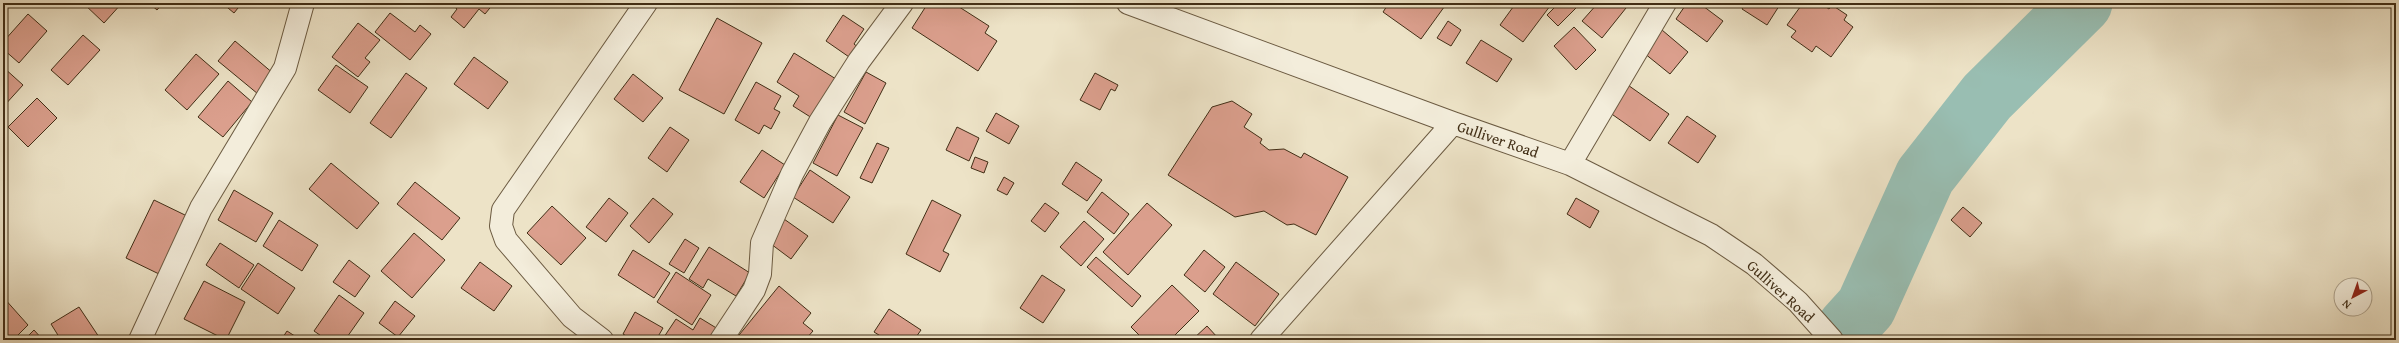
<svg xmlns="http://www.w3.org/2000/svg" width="2399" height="343" viewBox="0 0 2399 343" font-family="'Gentium Book Plus',serif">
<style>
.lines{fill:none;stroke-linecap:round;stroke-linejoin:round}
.river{stroke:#99beb2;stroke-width:61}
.building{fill:#db9f8d;stroke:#412e16}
.minor-casing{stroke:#6c5b42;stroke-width:24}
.minor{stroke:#f3eddb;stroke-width:22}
.labels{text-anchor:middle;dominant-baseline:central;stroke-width:4;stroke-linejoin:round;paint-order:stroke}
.street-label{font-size:15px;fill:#412e16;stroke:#f3eddb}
</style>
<rect width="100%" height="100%" fill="#ede3c7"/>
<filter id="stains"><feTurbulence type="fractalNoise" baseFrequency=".005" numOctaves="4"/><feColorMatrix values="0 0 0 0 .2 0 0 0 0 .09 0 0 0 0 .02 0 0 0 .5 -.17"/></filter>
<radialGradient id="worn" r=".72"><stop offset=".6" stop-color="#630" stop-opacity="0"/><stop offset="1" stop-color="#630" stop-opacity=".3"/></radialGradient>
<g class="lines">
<path class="river" d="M 1847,328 L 1866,307 L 1925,176 L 1987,97 L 2082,3"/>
</g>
<path class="building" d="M 83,3 L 122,3 L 104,23 Z
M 149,3 L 163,3 L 157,10 Z
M 222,3 L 242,3 L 234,13 Z
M 450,3 L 494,3 L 485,14 L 479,9 L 464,28 L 451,17 L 457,9 Z
M 928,3 L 940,3 L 945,6 L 947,3 L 953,3 L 989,26 L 985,33 L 997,41 L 978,71 L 912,28 Z
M 1389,3 L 1447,3 L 1421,39 L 1383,12 Z
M 1516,3 L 1546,3 L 1550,6 L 1523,42 L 1500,25 Z
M 1559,3 L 1573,3 L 1577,7 L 1558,26 L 1547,15 Z
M 1598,3 L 1630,3 L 1602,38 L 1582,21 Z
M 1687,3 L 1699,3 L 1723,21 L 1707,42 L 1676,19 Z
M 1746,3 L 1781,3 L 1767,25 L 1742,9 Z
M 1803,3 L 1820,3 L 1829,9 L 1832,5 L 1847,15 L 1844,20 L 1853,27 L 1831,57 L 1816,46 L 1812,52 L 1791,37 L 1796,31 L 1787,25 Z
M 390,13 L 415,32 L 420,25 L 431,34 L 410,60 L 375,32 Z
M 28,14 L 47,31 L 19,63 L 3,49 L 3,42 Z
M 843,15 L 864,29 L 854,44 L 859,48 L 852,59 L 826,41 Z
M 717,18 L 762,43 L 724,114 L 679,90 Z
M 1448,21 L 1461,30 L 1451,46 L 1437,38 Z
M 358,23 L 380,40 L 365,58 L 370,62 L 358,77 L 332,57 Z
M 1574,27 L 1596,50 L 1576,70 L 1554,46 Z
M 1662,30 L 1688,52 L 1670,74 L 1644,53 Z
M 83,35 L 100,50 L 68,85 L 51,70 Z
M 1481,40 L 1512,59 L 1497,82 L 1466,63 Z
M 235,41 L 274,74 L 258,94 L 218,61 Z
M 794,53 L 836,79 L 812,118 L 793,106 L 799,96 L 777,82 Z
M 196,54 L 219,74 L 187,110 L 165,90 Z
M 474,57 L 508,82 L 488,109 L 454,84 Z
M 336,65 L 368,87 L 350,113 L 318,90 Z
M 3,67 L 23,85 L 3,107 Z
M 866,72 L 886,83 L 865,124 L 844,112 Z
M 406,73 L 427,88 L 391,138 L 370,123 Z
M 1095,73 L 1118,85 L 1115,91 L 1111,89 L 1100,110 L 1080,100 Z
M 633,74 L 663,98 L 643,122 L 614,99 Z
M 228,81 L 252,102 L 223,137 L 198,117 Z
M 756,82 L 781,96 L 774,109 L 780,112 L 771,129 L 764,125 L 759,134 L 735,120 Z
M 1625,83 L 1669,114 L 1650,141 L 1606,110 Z
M 37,98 L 57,118 L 28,147 L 8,127 Z
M 1232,101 L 1252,114 L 1244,127 L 1262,139 L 1260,143 L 1269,150 L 1284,149 L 1301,158 L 1304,153 L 1348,177 L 1316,235 L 1294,224 L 1287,225 L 1264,211 L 1235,217 L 1168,175 L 1212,107 Z
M 996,113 L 1019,126 L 1009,144 L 986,131 Z
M 838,115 L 863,128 L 837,176 L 813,163 Z
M 1687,116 L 1716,136 L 1698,163 L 1668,143 Z
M 670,127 L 689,140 L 667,172 L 648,158 Z
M 957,127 L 979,138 L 969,161 L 946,150 Z
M 877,143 L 889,148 L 872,183 L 860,178 Z
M 762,150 L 785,165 L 764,198 L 740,182 Z
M 975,157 L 988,162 L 984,173 L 971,168 Z
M 1076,162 L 1102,180 L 1087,201 L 1062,184 Z
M 331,163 L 379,203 L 357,229 L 309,189 Z
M 810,170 L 850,197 L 833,223 L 793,197 Z
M 1004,177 L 1014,183 L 1007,195 L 997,190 Z
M 415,182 L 460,218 L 442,240 L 397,204 Z
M 234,190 L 273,213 L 256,242 L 218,220 Z
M 1102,192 L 1129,214 L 1114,234 L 1087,212 Z
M 609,198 L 628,213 L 606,242 L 586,227 Z
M 653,198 L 673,214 L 649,243 L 630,226 Z
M 1576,198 L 1599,211 L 1590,228 L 1567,214 Z
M 154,200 L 187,216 L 159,274 L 126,258 Z
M 932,200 L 961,215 L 943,251 L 949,254 L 940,272 L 906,254 Z
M 1045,203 L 1059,213 L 1045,232 L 1031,221 Z
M 1147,203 L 1172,225 L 1128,275 L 1103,252 Z
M 552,206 L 586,238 L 561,265 L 527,233 Z
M 1963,207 L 1982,223 L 1970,237 L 1951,220 Z
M 784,219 L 808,236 L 791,259 L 767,241 Z
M 279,220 L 318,245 L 302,271 L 263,246 Z
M 1084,221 L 1104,239 L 1081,266 L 1060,247 Z
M 414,233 L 445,260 L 412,298 L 381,271 Z
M 685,239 L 699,248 L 684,273 L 669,264 Z
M 220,243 L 254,265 L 239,288 L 206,265 Z
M 709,247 L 750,273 L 736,296 L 708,279 L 703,288 L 689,279 Z
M 633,250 L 670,273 L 654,298 L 618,275 Z
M 1204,250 L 1225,267 L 1205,292 L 1184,275 Z
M 1096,257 L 1141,296 L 1132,307 L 1087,267 Z
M 349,260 L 370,276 L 355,297 L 333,282 Z
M 480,262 L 512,286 L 494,311 L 461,288 Z
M 1236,262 L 1279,294 L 1255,326 L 1213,294 Z
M 258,263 L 295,288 L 278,314 L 241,289 Z
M 676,272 L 711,295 L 692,325 L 657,302 Z
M 1042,275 L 1065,290 L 1043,323 L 1020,308 Z
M 204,281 L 245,302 L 226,340 L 184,319 Z
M 1172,285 L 1199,311 L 1170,340 L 1144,340 L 1131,327 Z
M 779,286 L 811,313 L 803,323 L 813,331 L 805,340 L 735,340 Z
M 339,295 L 364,313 L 345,340 L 327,340 L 314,331 Z
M 3,297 L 28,325 L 13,340 L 3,331 Z
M 395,301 L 415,316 L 398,337 L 379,323 Z
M 79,307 L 101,340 L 61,340 L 51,324 Z
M 889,309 L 921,330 L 914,340 L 887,340 L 874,332 Z
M 635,312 L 663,328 L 656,340 L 633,340 L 623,334 Z
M 700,318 L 718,329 L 711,340 L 662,340 L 676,319 L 693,330 Z
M 1207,326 L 1218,338 L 1216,340 L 1192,340 Z
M 34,330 L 43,340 L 24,340 Z
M 287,331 L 301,340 L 281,340 Z"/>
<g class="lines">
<g class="minor-casing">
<path id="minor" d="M 1128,3 L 1453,123 L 1570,164 L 1711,235 L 1754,264 L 1798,302 L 1832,340
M 1570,164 L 1665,3
M 140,340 L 201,208 L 285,68 L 303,3
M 602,340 L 572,317 L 506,240 L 501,226 L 503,210 L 646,3
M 721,340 L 754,290 L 760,274 L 762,243 L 792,174 L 820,122 L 859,61 L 902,3
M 1261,340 L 1453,123"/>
</g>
<use href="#minor" class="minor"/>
</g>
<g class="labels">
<g class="street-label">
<text transform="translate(1498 139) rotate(19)">Gulliver Road</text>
<text transform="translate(1781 291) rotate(42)">Gulliver Road</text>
</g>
</g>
<rect width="2399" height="343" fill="none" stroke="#ede3c7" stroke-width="16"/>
<rect x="4" y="4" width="2391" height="335" fill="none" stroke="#412e16" stroke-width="2"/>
<rect x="8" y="8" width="2383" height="327" fill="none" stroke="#412e16"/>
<g transform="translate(2353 297) rotate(221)"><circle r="19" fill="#f3eddb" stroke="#aca18c"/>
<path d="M0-3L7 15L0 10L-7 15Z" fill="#8f2418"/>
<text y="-6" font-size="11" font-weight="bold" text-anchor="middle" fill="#412e16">N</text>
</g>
<rect width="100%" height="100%" filter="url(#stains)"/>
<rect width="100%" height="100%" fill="url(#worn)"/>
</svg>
